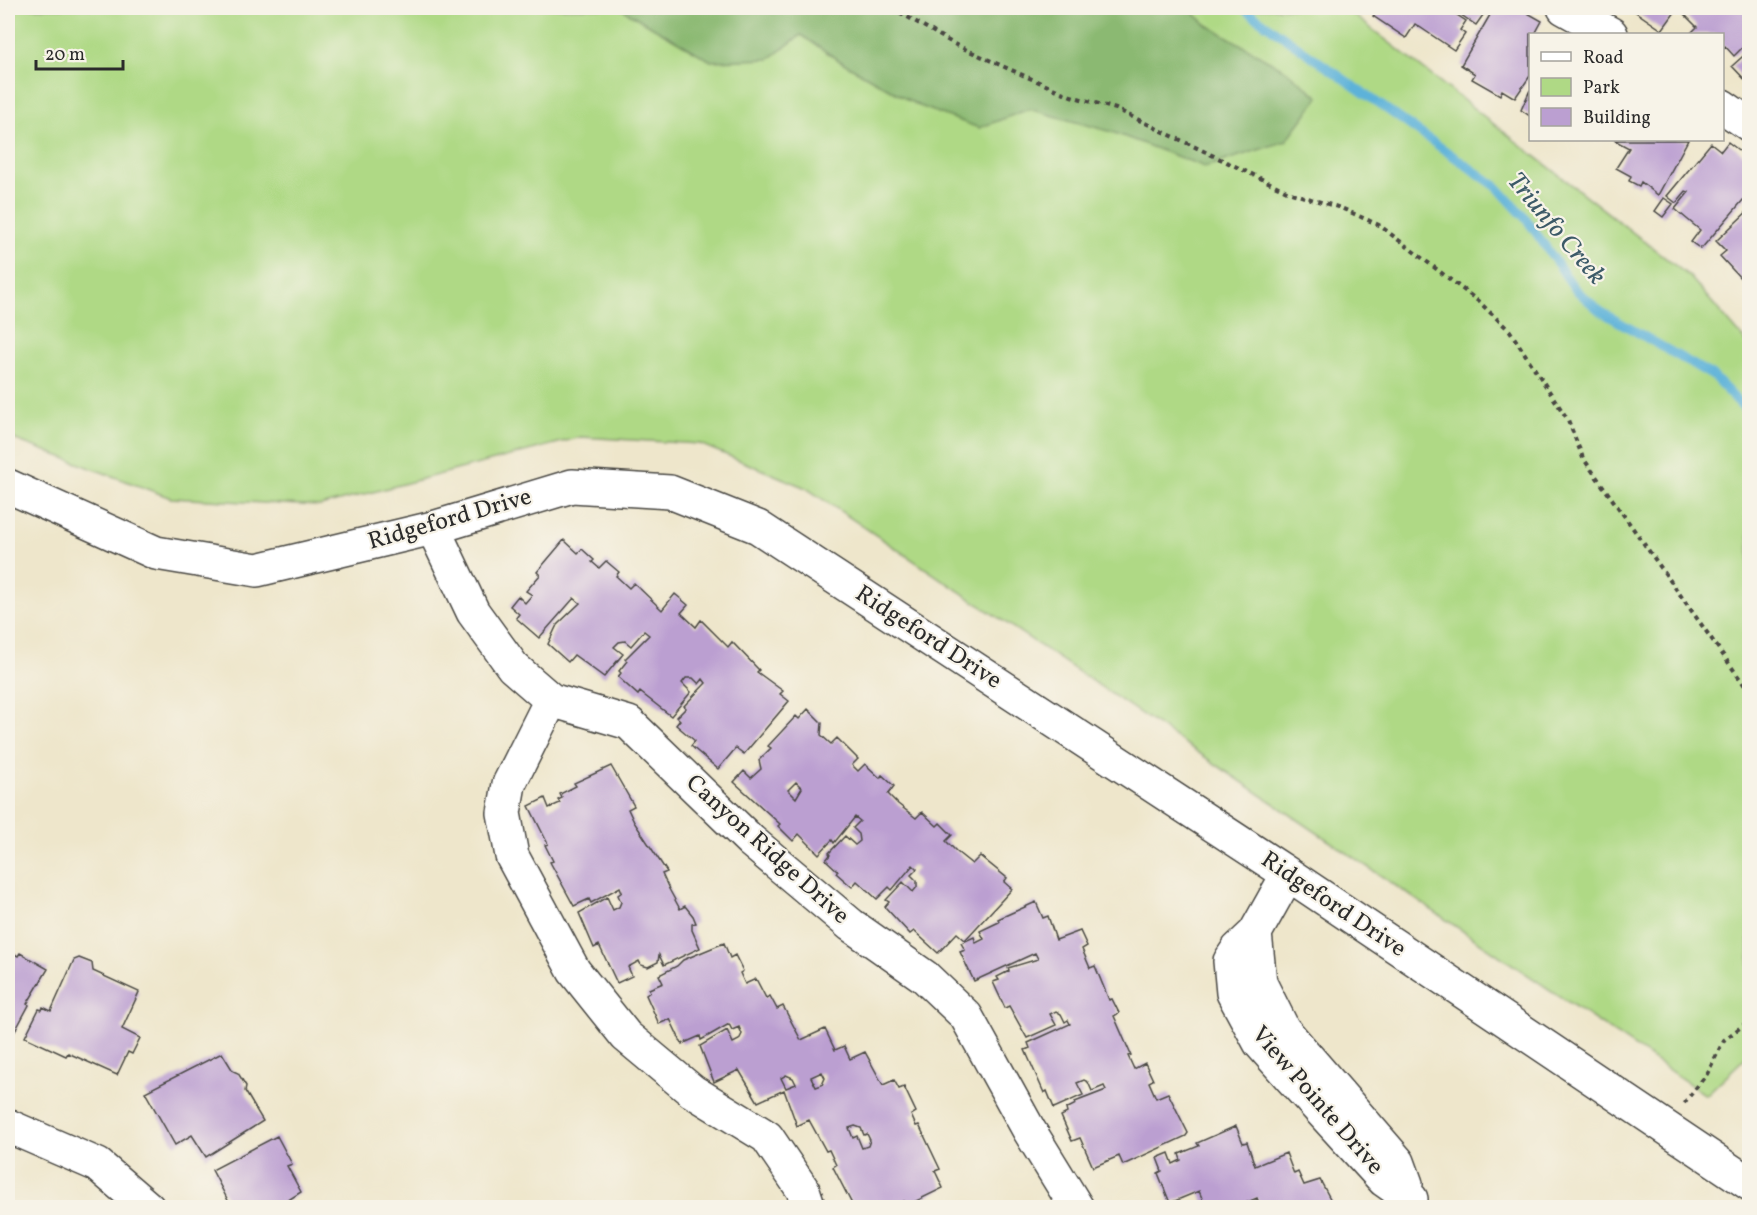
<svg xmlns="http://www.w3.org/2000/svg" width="1757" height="1215" viewBox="0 0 1757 1215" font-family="Vollkorn,serif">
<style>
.green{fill:#afd985;stroke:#6d8258;stroke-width:1.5}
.forest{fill:#8bb972;stroke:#5b724e;stroke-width:1.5}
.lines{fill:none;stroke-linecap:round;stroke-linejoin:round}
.stream{stroke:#5db2d9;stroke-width:9}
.building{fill:#bb9fd1;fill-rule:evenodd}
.minor-casing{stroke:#484743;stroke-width:36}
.path{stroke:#484743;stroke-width:4;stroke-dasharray:4.5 4.5;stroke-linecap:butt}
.minor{stroke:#fff;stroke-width:33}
.labels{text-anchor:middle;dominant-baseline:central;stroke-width:4.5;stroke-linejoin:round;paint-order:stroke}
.street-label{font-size:24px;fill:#2b2b2b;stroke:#f7f3e8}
.water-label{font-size:26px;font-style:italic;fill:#3c5a68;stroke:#f7f3e8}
</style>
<rect width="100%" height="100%" fill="#f7f3e8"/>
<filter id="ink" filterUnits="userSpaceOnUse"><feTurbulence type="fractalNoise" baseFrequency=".0167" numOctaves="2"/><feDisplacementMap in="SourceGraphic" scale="12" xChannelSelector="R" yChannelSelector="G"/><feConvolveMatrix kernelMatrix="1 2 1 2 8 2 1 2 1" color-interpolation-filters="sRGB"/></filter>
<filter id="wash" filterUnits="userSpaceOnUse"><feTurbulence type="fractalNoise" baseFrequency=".008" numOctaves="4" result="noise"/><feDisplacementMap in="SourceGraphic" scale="24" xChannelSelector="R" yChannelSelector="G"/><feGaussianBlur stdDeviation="1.35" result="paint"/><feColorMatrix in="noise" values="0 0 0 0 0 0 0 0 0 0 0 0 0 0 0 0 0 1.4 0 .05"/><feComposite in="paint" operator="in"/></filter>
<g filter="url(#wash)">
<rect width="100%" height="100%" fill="#eee6cb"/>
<path class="green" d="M 8,8 L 1345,8 L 1690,277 L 1749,345 L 1749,1054 L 1706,1095 L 806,488 L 700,444 L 581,437 L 320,506 L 171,498 L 8,437 Z"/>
<path class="forest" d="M 620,8 L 1188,8 L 1207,25 L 1287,71 L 1319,97 L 1286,141 L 1205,167 L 1112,132 L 1029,109 L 979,128 L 917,105 L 840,61 L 801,35 L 769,59 L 711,61 Z"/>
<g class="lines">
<path class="stream" d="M 1243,8 L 1497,187 L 1527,220 L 1575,289 L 1600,311 L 1713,376 L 1750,414"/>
</g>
<g id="blocks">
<path class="building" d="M 1379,8 L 1458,8 L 1454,13 L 1466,21 L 1460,30 L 1465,34 L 1454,50 L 1415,24 L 1406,38 L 1373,16 Z
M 1460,8 L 1488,8 L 1476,25 L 1457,12 Z
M 1494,8 L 1519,8 L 1542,21 L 1535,34 L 1530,34 L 1530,76 L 1515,98 L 1502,90 L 1500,95 L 1472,79 L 1475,74 L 1461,65 Z
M 1630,8 L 1678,8 L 1662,30 Z
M 1691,8 L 1750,8 L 1750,40 L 1734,56 L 1725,46 L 1722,49 L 1722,34 L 1690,34 L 1697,27 L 1684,14 Z
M 1750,50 L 1750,85 L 1732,66 Z
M 1530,90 L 1530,116 L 1521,110 Z
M 1614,140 L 1688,140 L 1658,195 L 1641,182 L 1639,186 L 1629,181 L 1631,176 L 1616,168 L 1629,148 Z
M 1728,142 L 1750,159 L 1750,192 L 1701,249 L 1691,242 L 1700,230 L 1675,209 L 1689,192 L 1686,191 L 1676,203 L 1667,196 L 1711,143 L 1721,151 Z
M 1664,198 L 1673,204 L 1663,217 L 1655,211 Z
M 1750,209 L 1750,275 L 1743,281 L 1720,256 L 1726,251 L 1716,241 Z
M 564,540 L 578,553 L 582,549 L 594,560 L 592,562 L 599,568 L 606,561 L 619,572 L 616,576 L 629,588 L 634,583 L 662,610 L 675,594 L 688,605 L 681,613 L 696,627 L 701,620 L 728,647 L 732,642 L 759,670 L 757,672 L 783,691 L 780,694 L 789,701 L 744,754 L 736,748 L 718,769 L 691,746 L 695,741 L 676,725 L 680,720 L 677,717 L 686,708 L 684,706 L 706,683 L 703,679 L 699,684 L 693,678 L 686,678 L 682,683 L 691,692 L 671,716 L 640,692 L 638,695 L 618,677 L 621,673 L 619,671 L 627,661 L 625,659 L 649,635 L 644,631 L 631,646 L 625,641 L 619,642 L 614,647 L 623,654 L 604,677 L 574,655 L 568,662 L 548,644 L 557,625 L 580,603 L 574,598 L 539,638 L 516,618 L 519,614 L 510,606 L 518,596 L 525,603 L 532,595 L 526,591 L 540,575 L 537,572 Z
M 808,709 L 822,723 L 821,735 L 831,744 L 837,738 L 858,759 L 852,765 L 858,771 L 865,764 L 880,778 L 882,775 L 894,786 L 888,794 L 898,804 L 916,818 L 922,812 L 937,826 L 940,823 L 952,835 L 946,841 L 957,852 L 972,864 L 980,856 L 1007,878 L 1004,882 L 1012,889 L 965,940 L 957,933 L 938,953 L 914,931 L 910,934 L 885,907 L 889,902 L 886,900 L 903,882 L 913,892 L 917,887 L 917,881 L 911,875 L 917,869 L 913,865 L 892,890 L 889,887 L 877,899 L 857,881 L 852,887 L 836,873 L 838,871 L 826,860 L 830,855 L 829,853 L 845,836 L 855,845 L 860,841 L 859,834 L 853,828 L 860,821 L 855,817 L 834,843 L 832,840 L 819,854 L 799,834 L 793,841 L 778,826 L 780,824 L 734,782 L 744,771 L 751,778 L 761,769 L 759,760 L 771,748 L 768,746 L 796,716 L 799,719 ZM 796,782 L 802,788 L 796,798 L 788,790 Z
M 611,766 L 634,806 L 628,809 L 634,822 L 667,872 L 662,874 L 669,889 L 680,909 L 685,906 L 693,916 L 696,923 L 692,924 L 692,930 L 700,948 L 664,965 L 659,955 L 658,962 L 648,967 L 641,965 L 639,961 L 628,967 L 632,976 L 617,983 L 599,945 L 594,948 L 579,913 L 607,897 L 613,910 L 619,907 L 621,902 L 618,895 L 622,892 L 620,887 L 591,903 L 589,899 L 574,906 L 550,862 L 553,861 L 545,845 L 548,844 L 529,806 L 545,798 L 549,808 L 560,803 L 558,800 L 562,798 L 560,794 L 576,786 L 574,783 Z
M 1036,902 L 1043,918 L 1048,916 L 1056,940 L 1080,931 L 1087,946 L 1082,949 L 1090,968 L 1095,966 L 1109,1000 L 1112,999 L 1119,1013 L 1114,1016 L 1131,1055 L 1128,1056 L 1134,1069 L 1145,1063 L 1153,1080 L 1149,1082 L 1156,1098 L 1168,1093 L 1188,1133 L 1186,1136 L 1123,1165 L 1119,1156 L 1093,1167 L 1080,1138 L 1072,1141 L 1061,1116 L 1067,1113 L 1066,1109 L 1076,1104 L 1075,1102 L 1106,1090 L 1104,1086 L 1092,1091 L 1088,1082 L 1084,1080 L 1077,1083 L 1083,1095 L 1054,1108 L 1047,1091 L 1044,1093 L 1025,1050 L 1030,1048 L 1028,1043 L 1070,1024 L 1068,1020 L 1065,1022 L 1061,1014 L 1056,1011 L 1050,1014 L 1056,1025 L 1027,1038 L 1009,1006 L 1005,1008 L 993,982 L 999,980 L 997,977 L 1009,971 L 1008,968 L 1038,959 L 1035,953 L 974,981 L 960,952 L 965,950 L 961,943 L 974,937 L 976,943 L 984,939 L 980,931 L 999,922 L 998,919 Z
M 724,943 L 730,958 L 735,955 L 743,971 L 740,973 L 745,984 L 756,979 L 766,998 L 770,996 L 777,1009 L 783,1006 L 801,1040 L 825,1029 L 835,1050 L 844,1046 L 850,1059 L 865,1052 L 883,1085 L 894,1080 L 899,1089 L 904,1087 L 916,1112 L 911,1115 L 916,1126 L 919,1125 L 940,1169 L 935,1171 L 943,1188 L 906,1206 L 904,1201 L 890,1208 L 883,1208 L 881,1203 L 872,1208 L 854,1208 L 833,1167 L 836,1165 L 829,1150 L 826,1151 L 809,1120 L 797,1126 L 784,1090 L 758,1102 L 739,1070 L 714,1082 L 700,1046 L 727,1030 L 733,1043 L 739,1040 L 742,1034 L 739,1027 L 732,1030 L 729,1024 L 701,1040 L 700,1036 L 682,1044 L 670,1019 L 659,1024 L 646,995 L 650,992 L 649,989 L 663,983 L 659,975 L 677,966 L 683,960 ZM 822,1072 L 825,1078 L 822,1085 L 816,1087 L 811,1077 ZM 786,1075 L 793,1078 L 796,1084 L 786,1088 L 781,1078 ZM 855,1126 L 861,1128 L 864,1135 L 867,1134 L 870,1140 L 868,1146 L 862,1148 L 857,1136 L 853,1138 L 849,1128 Z
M 8,951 L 18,956 L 20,953 L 48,969 L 27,1004 L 29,1005 L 14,1033 L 8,1029 Z
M 79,958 L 92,963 L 93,971 L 139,992 L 122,1029 L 140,1038 L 132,1054 L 128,1052 L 117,1075 L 68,1053 L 66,1056 L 25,1037 L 39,1009 L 42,1010 L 43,1007 L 51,1011 L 74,960 Z
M 222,1053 L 233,1071 L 238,1073 L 246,1086 L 245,1091 L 263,1121 L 206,1157 L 192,1135 L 175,1145 L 145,1092 Z
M 1236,1126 L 1243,1143 L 1247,1142 L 1255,1166 L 1286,1153 L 1294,1174 L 1298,1172 L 1304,1185 L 1320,1180 L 1335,1208 L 1248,1208 L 1259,1203 L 1257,1198 L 1243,1204 L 1243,1208 L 1206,1208 L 1199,1191 L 1170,1203 L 1158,1173 L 1162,1171 L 1157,1158 L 1169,1153 L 1173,1164 L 1181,1160 L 1179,1154 L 1199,1146 L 1197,1143 Z
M 277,1136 L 292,1164 L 287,1166 L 301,1192 L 276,1208 L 232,1208 L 212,1170 Z"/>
</g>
</g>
<g filter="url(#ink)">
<use href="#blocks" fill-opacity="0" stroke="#484743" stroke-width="1.5"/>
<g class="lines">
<g class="minor-casing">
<path id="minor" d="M 1564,8 L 1611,34
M 1722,106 L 1750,125
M 8,486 L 156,553 L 257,570 L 433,528 L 572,486 L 670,492 L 758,527 L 1288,874 L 1750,1184
M 433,528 L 473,612 L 513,667 L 551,700 L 629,723 L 751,841 L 851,925 L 925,977 L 966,1016 L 1029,1130 L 1077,1208
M 551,700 L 509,784 L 504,813 L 512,856 L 574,971 L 626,1036 L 692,1091 L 767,1137 L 803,1190 L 809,1208
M 1288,874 L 1255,933 L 1238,949 L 1230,961 L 1233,993 L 1260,1043 L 1291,1078 L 1384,1180 L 1411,1199
M 1255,933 L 1260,983 L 1283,1029 L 1398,1162 L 1406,1184
M 8,1126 L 98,1165 L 148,1208"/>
</g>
<path class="path" d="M 892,8 L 954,44 L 1009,69 L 1071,96 L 1116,109 L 1291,193 L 1341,208 L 1379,225 L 1478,301 L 1510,331 L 1568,420 L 1583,458 L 1750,693
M 1684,1103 L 1707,1074 L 1724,1040 L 1750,1020"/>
<use href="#minor" class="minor"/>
</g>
</g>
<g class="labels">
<g class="street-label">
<text transform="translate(450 520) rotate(-16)">Ridgeford Drive</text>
<text transform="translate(928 638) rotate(33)">Ridgeford Drive</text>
<text transform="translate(767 850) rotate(42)">Canyon Ridge Drive</text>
<text transform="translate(1333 905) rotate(34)">Ridgeford Drive</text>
<text transform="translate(1317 1101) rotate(49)">View Pointe Drive</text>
</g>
<g class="water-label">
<text transform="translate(1556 229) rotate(50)">Triunfo Creek</text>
</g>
</g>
<rect width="1757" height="1215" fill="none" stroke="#f7f3e8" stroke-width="30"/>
<rect x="1529" y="33" width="195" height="108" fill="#f7f3e8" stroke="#a5a39c" stroke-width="1.5"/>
<rect x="1541" y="52" width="30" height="9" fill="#ffffff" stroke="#a5a39c" stroke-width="1.5"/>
<text x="1583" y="63" font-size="18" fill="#2b2b2b">Road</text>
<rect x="1541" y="78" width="30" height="18" fill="#afd985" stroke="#a5a39c" stroke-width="1.5"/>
<text x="1583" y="93" font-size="18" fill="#2b2b2b">Park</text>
<rect x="1541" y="108" width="30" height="18" fill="#bb9fd1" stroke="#a5a39c" stroke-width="1.5"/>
<text x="1583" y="123" font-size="18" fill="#2b2b2b">Building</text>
<path d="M36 60v9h87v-9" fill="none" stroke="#2b2b2b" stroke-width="3"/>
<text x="45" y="60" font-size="18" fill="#2b2b2b" stroke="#f7f3e8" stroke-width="4.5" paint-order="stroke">20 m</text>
</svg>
